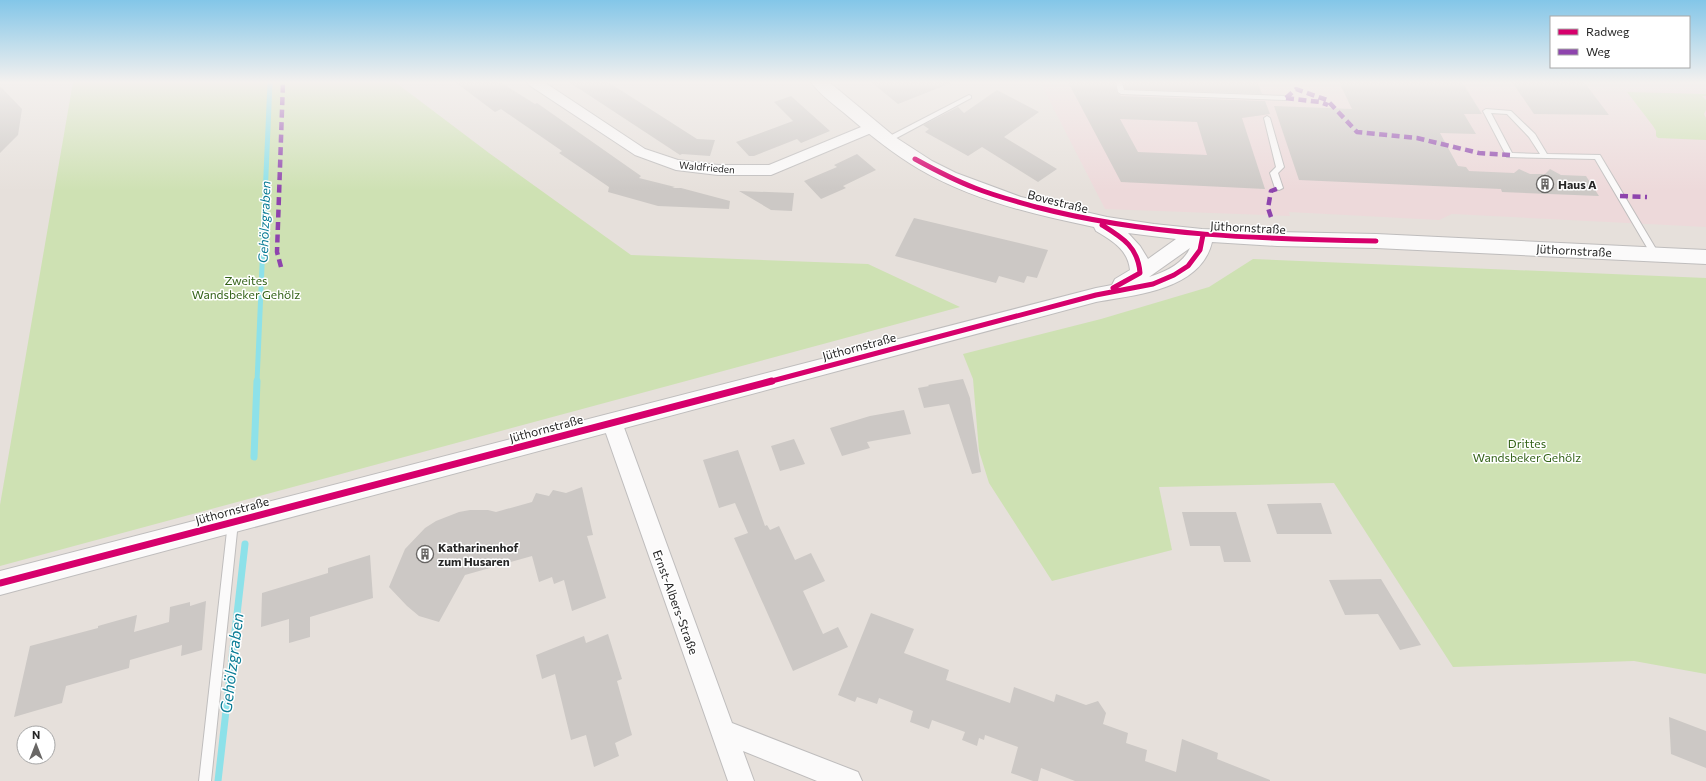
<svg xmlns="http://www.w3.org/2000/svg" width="1706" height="781" viewBox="0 0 1706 781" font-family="Commissioner,sans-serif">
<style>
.medical{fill:#edd9da}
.green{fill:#cee1b3}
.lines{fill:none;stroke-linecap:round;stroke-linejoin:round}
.stream-far1{stroke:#8de1e9;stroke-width:5}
.stream{stroke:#8de1e9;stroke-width:7}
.building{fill:#ccc8c5;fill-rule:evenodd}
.lane-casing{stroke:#bfbdbd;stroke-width:2}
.street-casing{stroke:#bfbdbd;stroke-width:2}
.secondary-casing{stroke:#bfbdbd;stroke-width:2}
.lane{fill:#fbfafa;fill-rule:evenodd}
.street{fill:#fbfafa;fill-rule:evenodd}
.secondary{fill:#fbfafa;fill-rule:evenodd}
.quiet{stroke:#8e44ad;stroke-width:4.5;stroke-dasharray:8 4.5;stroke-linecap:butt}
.cycleway-far1-casing{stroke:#fff;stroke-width:7}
.cycleway-casing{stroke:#fff;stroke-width:10}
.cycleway-far1{stroke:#d6006c;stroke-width:5}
.cycleway{stroke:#d6006c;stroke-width:7}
.labels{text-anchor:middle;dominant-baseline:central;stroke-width:3;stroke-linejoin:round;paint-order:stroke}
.far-street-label{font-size:10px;fill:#262626;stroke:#fff}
.poi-label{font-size:12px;font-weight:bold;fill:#262626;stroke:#fff;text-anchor:start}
.street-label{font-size:12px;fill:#262626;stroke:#fff}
.park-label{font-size:12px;fill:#336218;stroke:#fff}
.water-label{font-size:13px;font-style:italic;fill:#0b7d96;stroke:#fff}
.near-water-label{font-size:16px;font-style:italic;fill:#0b7d96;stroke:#fff}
</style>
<rect width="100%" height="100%" fill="#e6e0db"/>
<path class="medical" d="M 1040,82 L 1706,82 L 1706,227 L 1452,214 L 1439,220 L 1289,212 L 1290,216 L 1105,209 Z"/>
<path class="green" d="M 73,82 L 395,82 L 489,153 L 631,255 L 868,264 L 960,307 L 0,566 L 0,505 Z
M 1627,92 L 1706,94 L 1706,96 L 1702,96 L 1706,100 L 1706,110 L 1704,114 L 1706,118 L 1706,140 L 1658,138 L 1656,136 L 1656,131 L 1653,126 Z
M 1253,259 L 1706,278 L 1706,674 L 1634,661 L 1453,667 L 1334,483 L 1159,487 L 1172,550 L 1052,581 L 989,483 L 979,451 L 973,379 L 963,354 L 1101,319 L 1209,287 Z"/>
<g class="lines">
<path class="stream-far1" d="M 257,382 L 270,82"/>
<path class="stream" d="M 254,457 L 257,381
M 218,781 L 245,544"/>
</g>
<path class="building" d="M 455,82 L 500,82 L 535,104 L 537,103 L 574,129 L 641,176 L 639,178 L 675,187 L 672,188 L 681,188 L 730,201 L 729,209 L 658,206 L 608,192 L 609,187 L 559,153 L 562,151 L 501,109 L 495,112 Z
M 569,82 L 608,82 L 697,139 L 715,140 L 710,156 L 682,154 L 680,155 Z
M 871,82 L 950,82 L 951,83 L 898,104 Z
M 1068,82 L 1115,82 L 1117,92 L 1121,96 L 1265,101 L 1270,114 L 1242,118 L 1265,189 L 1121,182 ZM 1120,119 L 1197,122 L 1207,155 L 1138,152 Z
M 1124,82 L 1257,82 L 1262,94 L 1125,89 Z
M 1339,82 L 1462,82 L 1482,114 L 1464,114 L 1476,134 L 1440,133 L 1458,166 L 1466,167 L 1469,171 L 1514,173 L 1519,169 L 1530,174 L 1545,174 L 1550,169 L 1561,175 L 1586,176 L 1599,196 L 1502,192 L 1501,189 L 1299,180 L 1274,106 L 1352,109 Z
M 1512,82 L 1584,82 L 1609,115 L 1534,114 Z
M 0,86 L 22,109 L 18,135 L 0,153 Z
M 997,90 L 1039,112 L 1004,137 L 1057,169 L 1038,182 L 982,147 L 968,156 L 925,132 L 929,129 L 923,125 L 958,107 L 964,113 Z
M 791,96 L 830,131 L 801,143 L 797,139 L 754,156 L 749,156 L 736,142 L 793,121 L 774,102 Z
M 857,154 L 876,170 L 843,186 L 846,188 L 821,199 L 804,181 L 837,167 L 834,165 Z
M 739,191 L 794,193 L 792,211 L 771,210 Z
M 914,218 L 1048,250 L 1037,278 L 1027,276 L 1024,283 L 999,276 L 996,283 L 895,256 Z
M 963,379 L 970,398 L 981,472 L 972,474 L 949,404 L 924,408 L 918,388 L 929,386 L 928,385 Z
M 904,410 L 911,434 L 867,442 L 870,448 L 842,456 L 830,428 L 870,416 Z
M 794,439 L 805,464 L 780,471 L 771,446 Z
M 738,450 L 765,526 L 767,525 L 770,530 L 779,526 L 795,560 L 811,553 L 825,581 L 803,591 L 823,634 L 838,627 L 848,647 L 793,671 L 734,538 L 748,533 L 735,503 L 719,508 L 703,460 Z
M 582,487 L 593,535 L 587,536 L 606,598 L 572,611 L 564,580 L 554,584 L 552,577 L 539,582 L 532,556 L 465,575 L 439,622 L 419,616 L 407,606 L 389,587 L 405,549 L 425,528 L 436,521 L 459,512 L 470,510 L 488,510 L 496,512 L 532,502 L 536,493 L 549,496 L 553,490 L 566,493 Z
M 1321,503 L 1332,534 L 1277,534 L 1267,504 Z
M 1182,512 L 1236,512 L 1251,562 L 1224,562 L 1220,546 L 1190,546 Z
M 370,555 L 373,598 L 310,617 L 310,637 L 289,643 L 289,619 L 261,627 L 262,593 L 328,573 L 328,568 Z
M 1381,579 L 1421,645 L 1400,650 L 1378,614 L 1345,615 L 1329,580 Z
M 206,601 L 202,650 L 181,656 L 182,645 L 130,660 L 129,668 L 66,686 L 62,703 L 14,717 L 30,646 L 98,628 L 98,626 L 137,615 L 134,632 L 169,622 L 170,607 L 190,602 L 190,606 Z
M 871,613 L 914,629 L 904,653 L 949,670 L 946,680 L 1010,703 L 1014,687 L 1054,702 L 1056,694 L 1086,705 L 1098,701 L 1106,713 L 1103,724 L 1128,733 L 1126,743 L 1147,750 L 1145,761 L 1176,772 L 1182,739 L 1218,753 L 1217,759 L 1270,780 L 1270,781 L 1075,781 L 1041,768 L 1038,781 L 1033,781 L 1011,773 L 1018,747 L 985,735 L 984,740 L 979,738 L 977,746 L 962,740 L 965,732 L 932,720 L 929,729 L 910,722 L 913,711 L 879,698 L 877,704 L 857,697 L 855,702 L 838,695 Z
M 608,634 L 622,679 L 617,681 L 632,735 L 615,743 L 619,756 L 594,767 L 586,735 L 571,740 L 555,674 L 542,679 L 536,655 L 584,636 L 586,643 Z
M 1669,717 L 1706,731 L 1706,768 L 1671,754 Z"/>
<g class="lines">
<g class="lane-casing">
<path id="lane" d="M 1116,82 L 1122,82 L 1124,90 L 1286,96 L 1289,98 L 1286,100 L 1121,94 L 1118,92 Z
M 969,95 L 971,96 L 971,98 L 889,142 L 886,142 L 882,140 Z
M 1486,109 L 1511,111 L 1535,134 L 1547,154 L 1600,155 L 1659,254 L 1658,256 L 1652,256 L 1595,159 L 1507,157 L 1483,111 ZM 1491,113 L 1507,114 L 1529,137 L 1540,154 L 1512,153 Z
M 1267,116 L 1270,118 L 1284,167 L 1278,173 L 1283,188 L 1279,190 L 1275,188 L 1270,173 L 1276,167 L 1264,118 Z
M 233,518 L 237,519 L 238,522 L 211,781 L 199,781 L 228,522 L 229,519 Z"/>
</g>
<g class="street-casing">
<path id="street" d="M 527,82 L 544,82 L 645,149 L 678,160 L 718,165 L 769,165 L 866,125 L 871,123 L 876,125 L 878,128 L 876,131 L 771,175 L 718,175 L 676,170 L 635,155 L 529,85 Z
M 612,414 L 619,416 L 622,422 L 732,723 L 858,772 L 862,781 L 817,781 L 743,751 L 754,781 L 728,781 L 602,422 L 605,416 Z"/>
</g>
<g class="secondary-casing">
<path id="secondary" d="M 811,82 L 829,82 L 895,137 L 932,161 L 956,173 L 1021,197 L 1107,217 L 1154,224 L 1202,229 L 1277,232 L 1376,234 L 1706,250 L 1706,264 L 1376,248 L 1277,246 L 1212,242 C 1201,290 1135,295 1096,302 L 0,595 L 0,571 L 1096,288 L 1112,285 L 1115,279 L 1130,270 C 1128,250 1113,241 1096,231 L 1094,227 C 1035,215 972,200 919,169 C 894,154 871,136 849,117 C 836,106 820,95 811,82 ZM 1128,233 L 1176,239 L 1148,259 L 1140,246 ZM 1190,248 C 1183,264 1165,272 1149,277 Z"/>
</g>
<use href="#lane" class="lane"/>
<use href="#street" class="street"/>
<use href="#secondary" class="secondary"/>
<path class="quiet" d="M 1286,98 L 1296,89 L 1327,100 L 1357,132 L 1417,138 L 1479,153 L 1510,155
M 1286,98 L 1320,102 L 1328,105
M 1620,196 L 1647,197
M 1271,217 L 1268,208 L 1271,191 L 1279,188
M 281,267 L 277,252 L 283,82"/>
<g class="cycleway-far1-casing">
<path id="cycleway-far1" d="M 915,159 C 935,170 954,180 975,188 C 995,196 1015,201 1036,207 C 1147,236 1262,239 1376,241
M 1102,225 C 1123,238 1138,247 1140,273 L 1113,288
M 768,382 L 1096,295 L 1153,284 L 1174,275 L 1188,266 L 1200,250 L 1203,235"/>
</g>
<g class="cycleway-casing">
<path id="cycleway" d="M 0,583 L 772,381"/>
</g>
<use href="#cycleway-far1" class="cycleway-far1"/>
<use href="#cycleway" class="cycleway"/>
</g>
<linearGradient id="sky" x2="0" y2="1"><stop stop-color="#83c6e8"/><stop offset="0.43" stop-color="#f4f1ef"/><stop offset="1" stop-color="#f4f1ef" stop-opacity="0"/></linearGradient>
<rect width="1706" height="191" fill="url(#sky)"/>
<defs>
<g id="building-ring" transform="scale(0.9)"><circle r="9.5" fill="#fff" stroke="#696765" stroke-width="1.5"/><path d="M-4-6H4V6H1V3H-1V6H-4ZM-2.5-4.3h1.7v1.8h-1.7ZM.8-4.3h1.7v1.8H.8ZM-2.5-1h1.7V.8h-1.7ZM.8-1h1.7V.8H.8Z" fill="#696765"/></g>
</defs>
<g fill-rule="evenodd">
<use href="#building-ring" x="1545" y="184"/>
<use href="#building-ring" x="425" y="554"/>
</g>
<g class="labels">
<g class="far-street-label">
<text transform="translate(707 167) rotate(5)">Waldfrieden</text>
</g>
<g class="poi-label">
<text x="1558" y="184">Haus A</text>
<text x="438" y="547">Katharinenhof<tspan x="438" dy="14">zum Husaren</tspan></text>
</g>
<g class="street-label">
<text transform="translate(1058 201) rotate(14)">Bovestraße</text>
<text transform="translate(1248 227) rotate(3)">Jüthornstraße</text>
<text transform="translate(1574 250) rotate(3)">Jüthornstraße</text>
<text transform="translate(859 346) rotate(-15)">Jüthornstraße</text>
<text transform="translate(546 428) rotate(-15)">Jüthornstraße</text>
<text transform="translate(232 510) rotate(-15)">Jüthornstraße</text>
<text transform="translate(676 602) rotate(70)">Ernst-Albers-Straße</text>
</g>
<g class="park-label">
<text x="246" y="280">Zweites<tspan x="246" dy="14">Wandsbeker Gehölz</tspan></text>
<text x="1527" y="443">Drittes<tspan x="1527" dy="14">Wandsbeker Gehölz</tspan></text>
</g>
<g class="water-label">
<text transform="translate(264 222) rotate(-88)">Gehölzgraben</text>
</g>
<g class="near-water-label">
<text transform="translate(231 663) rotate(-83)">Gehölzgraben</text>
</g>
</g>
<rect x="1550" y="16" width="140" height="52" fill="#ffffff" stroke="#a8a8a8"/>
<rect x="1558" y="29" width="20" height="6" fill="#d6006c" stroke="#a8a8a8"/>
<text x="1586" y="36" font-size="12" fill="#262626">Radweg</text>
<rect x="1558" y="49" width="20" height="6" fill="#8e44ad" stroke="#a8a8a8"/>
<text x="1586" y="56" font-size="12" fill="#262626">Weg</text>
<g transform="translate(36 745)"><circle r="19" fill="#ffffff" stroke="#a8a8a8"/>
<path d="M0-3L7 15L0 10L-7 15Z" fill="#696765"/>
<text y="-6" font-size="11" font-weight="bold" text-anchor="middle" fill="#262626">N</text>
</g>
</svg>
